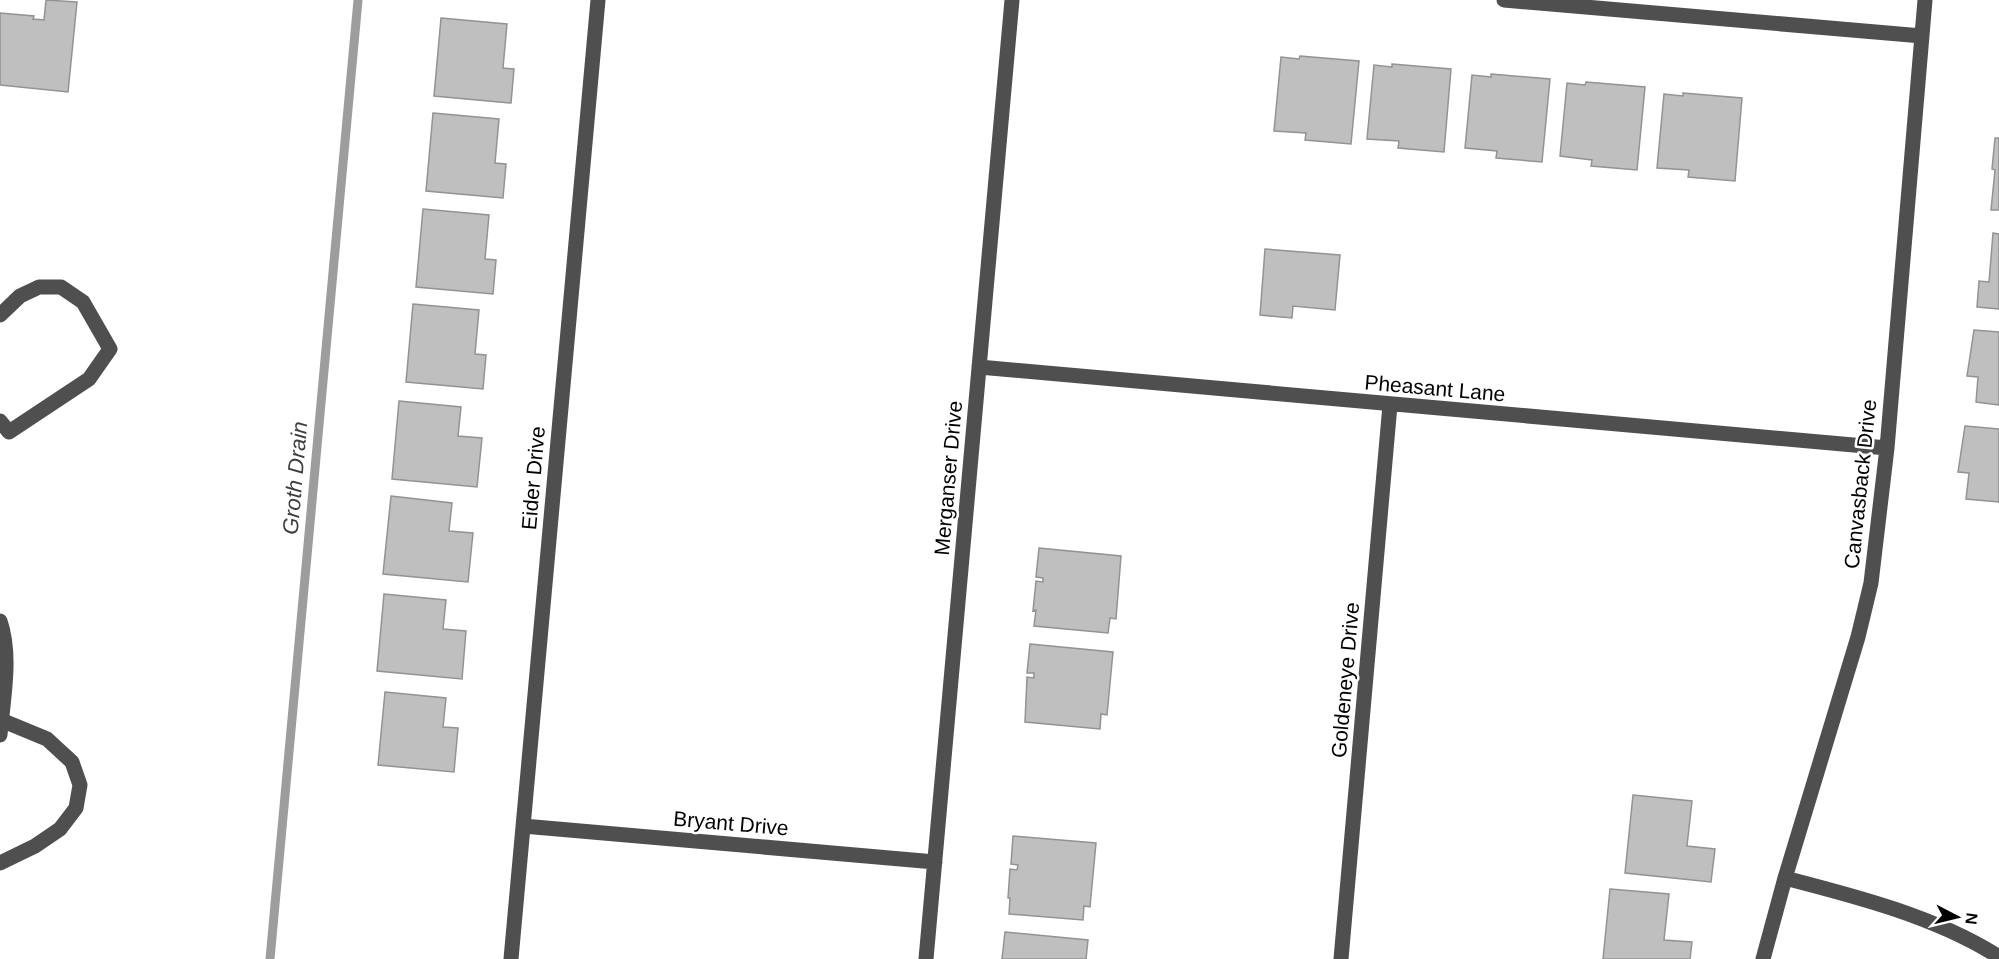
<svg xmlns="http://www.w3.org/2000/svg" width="1999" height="959" viewBox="0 0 1999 959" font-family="Arial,sans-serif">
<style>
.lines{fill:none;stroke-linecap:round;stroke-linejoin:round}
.stream{stroke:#9d9d9d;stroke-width:9}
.building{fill:#bfbfbf;stroke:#939393;stroke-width:1.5}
.minor{stroke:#4f4f4f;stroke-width:15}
.labels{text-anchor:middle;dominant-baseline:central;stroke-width:5;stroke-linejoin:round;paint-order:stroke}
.street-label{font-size:21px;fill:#000;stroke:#fff}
.water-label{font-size:22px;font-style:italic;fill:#3e3e3e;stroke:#fff}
</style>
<rect width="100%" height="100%" fill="#fff"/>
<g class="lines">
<path class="stream" d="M 270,959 L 358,0"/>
</g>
<path class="building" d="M 46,0 L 77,2 L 68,92 L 0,85 L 0,13 L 34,16 L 33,19 L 44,20 Z
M 441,18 L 507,24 L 503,68 L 514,69 L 511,103 L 434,96 Z
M 1300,56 L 1359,61 L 1351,144 L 1305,140 L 1306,133 L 1274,131 L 1281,57 L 1299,59 Z
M 1392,64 L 1451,69 L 1444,152 L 1398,148 L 1399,141 L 1367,139 L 1374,65 L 1392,67 Z
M 1491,74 L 1550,79 L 1542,162 L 1496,158 L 1497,151 L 1465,148 L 1472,75 L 1491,77 Z
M 1586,82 L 1645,87 L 1637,170 L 1591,166 L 1592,160 L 1560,156 L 1567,83 L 1585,85 Z
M 1683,93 L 1742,98 L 1735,181 L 1688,177 L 1689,170 L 1657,168 L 1664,94 L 1683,96 Z
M 433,113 L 499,119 L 495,163 L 506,164 L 503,198 L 426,191 Z
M 1995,138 L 1999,138 L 1999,210 L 1991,210 L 1995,170 L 1992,169 Z
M 423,209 L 489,215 L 485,259 L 496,260 L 493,294 L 416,287 Z
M 1993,233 L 1999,234 L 1999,309 L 1977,307 L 1979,281 L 1989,282 Z
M 1265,249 L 1340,255 L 1335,310 L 1293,306 L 1292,318 L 1260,315 Z
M 413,304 L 479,310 L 475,354 L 486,355 L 483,389 L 406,382 Z
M 1974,330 L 1999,332 L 1999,405 L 1976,402 L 1978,377 L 1967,376 Z
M 399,401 L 461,407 L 458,436 L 482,438 L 477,487 L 392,479 Z
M 1965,426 L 1999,429 L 1999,502 L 1966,499 L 1969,473 L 1958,472 Z
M 391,496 L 452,503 L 449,531 L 473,533 L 468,582 L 383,574 Z
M 1039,548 L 1121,556 L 1116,619 L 1110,618 L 1108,633 L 1034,626 L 1036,610 L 1033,611 L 1036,581 L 1043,582 L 1043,578 L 1036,577 Z
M 384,594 L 446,600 L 443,629 L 466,631 L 462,679 L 377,671 Z
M 1030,644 L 1113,652 L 1107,715 L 1101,714 L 1100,729 L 1025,722 L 1027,677 L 1034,678 L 1034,673 L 1027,673 Z
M 385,692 L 446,698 L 443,727 L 458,728 L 454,772 L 378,765 Z
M 1633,795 L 1692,801 L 1687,846 L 1715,849 L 1711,882 L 1625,873 Z
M 1013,836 L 1096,843 L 1090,907 L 1084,906 L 1083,920 L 1009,914 L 1010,898 L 1008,898 L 1010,869 L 1017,870 L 1018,865 L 1011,864 Z
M 1610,889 L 1669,894 L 1664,940 L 1692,942 L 1690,959 L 1603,959 Z
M 1005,932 L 1088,940 L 1086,959 L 1002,959 Z"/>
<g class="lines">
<path class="minor" d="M 1504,0 L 1922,36
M 0,315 L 20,296 L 39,287 L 61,287 L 83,302 L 110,349 L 89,379 L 9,432 L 0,421
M 979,367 L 1887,448
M 0,621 C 12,656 3,699 0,735
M 523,826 L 935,862
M 0,863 L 35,846 L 60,829 L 76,808 L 80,785 L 72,762 L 47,739 L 1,720
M 1785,878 C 1855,896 1937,917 1999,957
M 511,959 L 598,0
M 926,959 L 1012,0
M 1341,959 L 1390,405
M 1763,959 L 1785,878 L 1858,637 L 1871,583 L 1887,448 L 1925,0"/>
</g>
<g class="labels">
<g class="street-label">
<text transform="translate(1435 388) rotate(5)">Pheasant Lane</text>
<text transform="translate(533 478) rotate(-85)">Eider Drive</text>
<text transform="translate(948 478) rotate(-85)">Merganser Drive</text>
<text transform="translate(1860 484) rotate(-84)">Canvasback Drive</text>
<text transform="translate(1345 680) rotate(-85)">Goldeneye Drive</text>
<text transform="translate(731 823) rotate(5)">Bryant Drive</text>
</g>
<g class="water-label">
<text transform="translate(295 478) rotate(-85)">Groth Drain</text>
</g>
</g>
<g transform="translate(1957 917) rotate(97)" stroke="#ffffff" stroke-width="4.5" paint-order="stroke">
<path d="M0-4.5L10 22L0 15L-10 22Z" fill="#000000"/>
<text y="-9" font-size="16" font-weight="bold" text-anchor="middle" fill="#000000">N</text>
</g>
</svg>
